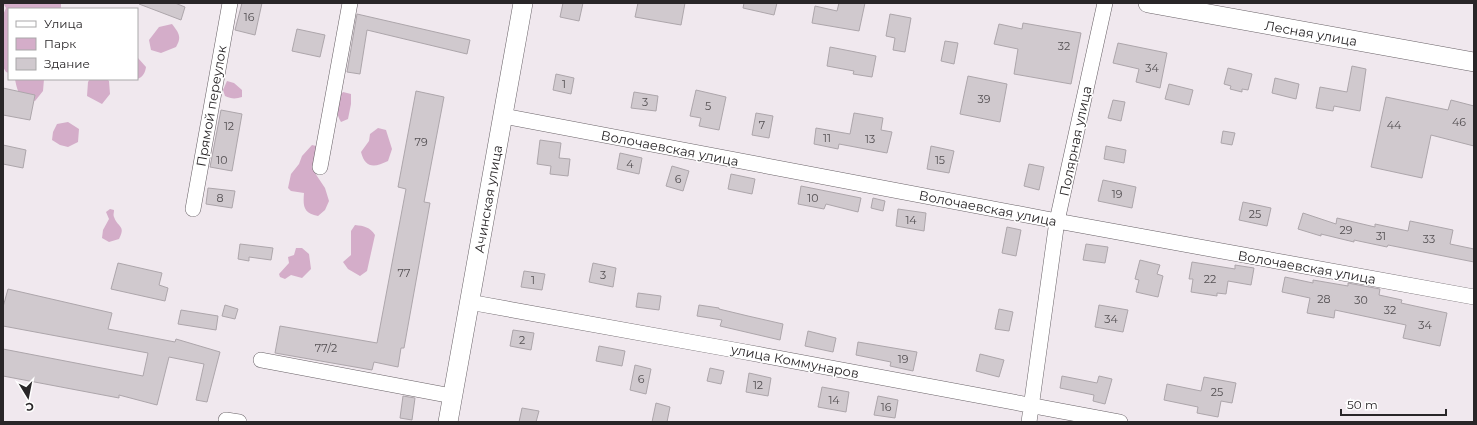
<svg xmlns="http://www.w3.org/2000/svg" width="1477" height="425" viewBox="0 0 1477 425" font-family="Montserrat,sans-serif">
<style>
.green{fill:#d4adc9}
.building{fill:#d0c9ce;stroke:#ada6ab}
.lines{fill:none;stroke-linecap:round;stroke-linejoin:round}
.minor-casing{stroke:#696267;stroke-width:16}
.tertiary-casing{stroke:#696267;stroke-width:20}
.minor{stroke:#fff;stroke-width:15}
.tertiary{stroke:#fff;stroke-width:19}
.labels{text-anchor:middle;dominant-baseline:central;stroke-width:3;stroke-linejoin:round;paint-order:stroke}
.number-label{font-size:11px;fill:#534f52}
.street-label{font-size:13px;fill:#292628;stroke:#fff}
</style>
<rect width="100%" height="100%" fill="#f0e8ee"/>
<path class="green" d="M 3,3 L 61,3 L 61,9 L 9,9 L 9,73 L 6,72 L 3,67 L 3,15 L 6,8 Z
M 172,24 C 179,33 182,37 176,47 L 161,53 L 151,50 L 149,40 L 159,27 Z
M 137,53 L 138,58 L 146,67 C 145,73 143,77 137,79 Z
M 15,79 L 44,79 L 43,91 L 35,101 C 20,95 18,96 15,79 Z
M 90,79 L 107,79 L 109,81 L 110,94 L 102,104 L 87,96 L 88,82 Z
M 227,81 L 234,83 L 242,90 L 242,97 C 236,99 231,99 225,96 L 223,90 Z
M 343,92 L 351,94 L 351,104 L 348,119 L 341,122 C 335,112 335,100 343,92 Z
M 68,122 L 79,129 L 78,142 L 68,147 L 60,145 L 52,140 L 53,132 L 57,124 Z
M 378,128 L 386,130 L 392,149 L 388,161 C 374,168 365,168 361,152 L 369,141 L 370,134 Z
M 312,145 L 316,146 L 315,173 L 325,188 L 329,201 L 325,210 L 318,216 C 303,213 303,206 304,193 L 291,191 L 288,188 L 291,174 L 299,164 L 302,156 Z
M 110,209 L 114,210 C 114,213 113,215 114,217 C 118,228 126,225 119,239 L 109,242 L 102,238 L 103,230 L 109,219 L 106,212 Z
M 355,225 C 364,226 370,227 375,235 L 367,271 L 360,276 L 348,269 L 343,262 L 351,255 L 351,231 Z
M 296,248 L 302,248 L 309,254 L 311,269 L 302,278 L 291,275 L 285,279 L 280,277 L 279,274 L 289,263 L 288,257 L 294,255 Z"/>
<path class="building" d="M 139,3 L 175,3 L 185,7 L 181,20 L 139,4 Z
M 242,3 L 262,3 L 255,35 L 235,30 Z
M 563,3 L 583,3 L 579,21 L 560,17 Z
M 638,3 L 685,3 L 681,25 L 635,17 Z
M 744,3 L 777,3 L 774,15 L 743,8 Z
M 839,3 L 865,3 L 859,31 L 812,23 L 815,6 L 837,11 Z
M 357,14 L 470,40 L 467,54 L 367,30 L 360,74 L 347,72 Z
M 890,14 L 911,18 L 905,52 L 893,50 L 895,38 L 886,36 Z
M 1023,23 L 1081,33 L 1071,84 L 1014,74 L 1018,49 L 994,44 L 999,24 L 1022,29 Z
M 297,29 L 325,35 L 320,57 L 292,51 Z
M 945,41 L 958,43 L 954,64 L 941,61 Z
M 1118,43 L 1167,53 L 1160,88 L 1136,82 L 1139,69 L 1113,63 Z
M 830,47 L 876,56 L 872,77 L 853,74 L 854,71 L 827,66 Z
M 1352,66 L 1366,69 L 1360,111 L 1334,106 L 1333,111 L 1316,108 L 1320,87 L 1347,92 Z
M 1228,68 L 1252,74 L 1248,90 L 1242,89 L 1242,92 L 1230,89 L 1231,86 L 1224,84 Z
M 556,74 L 574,78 L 571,94 L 553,90 Z
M 968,76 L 1007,84 L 1000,122 L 960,114 Z
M 1275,78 L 1299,84 L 1296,99 L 1272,93 Z
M 1169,84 L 1193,90 L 1189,105 L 1165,99 Z
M 3,88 L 35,95 L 30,120 L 3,115 Z
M 696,90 L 726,97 L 719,130 L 699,126 L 701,118 L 690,116 Z
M 416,91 L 444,97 L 424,202 L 430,203 L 404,348 L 401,348 L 398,367 L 374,362 L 372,370 L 275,353 L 280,326 L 377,343 L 406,189 L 398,187 Z
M 634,92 L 658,96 L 656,111 L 631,108 Z
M 1386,97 L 1448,110 L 1451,100 L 1474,106 L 1474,146 L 1431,135 L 1422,178 L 1371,167 Z
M 1113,100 L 1125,102 L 1121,121 L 1108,118 Z
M 221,110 L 242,114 L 232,171 L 210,167 Z
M 756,113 L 773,116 L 769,138 L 752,135 Z
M 854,113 L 883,118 L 881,130 L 892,132 L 887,153 L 839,144 L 838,149 L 814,144 L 816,128 L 850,134 Z
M 1223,131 L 1235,133 L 1232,145 L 1221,143 Z
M 540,140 L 561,143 L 559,158 L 570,159 L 568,176 L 550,174 L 551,166 L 537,164 Z
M 3,145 L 26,150 L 23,168 L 3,164 Z
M 931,146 L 954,151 L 949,173 L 927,169 Z
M 1106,146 L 1126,150 L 1124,163 L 1104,159 Z
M 620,153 L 642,158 L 639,174 L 617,169 Z
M 1029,164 L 1044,167 L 1039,190 L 1024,186 Z
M 672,166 L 689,171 L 683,191 L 666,186 Z
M 731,174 L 755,179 L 752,194 L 728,189 Z
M 1103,180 L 1136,187 L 1132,208 L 1098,201 Z
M 801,186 L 861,198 L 858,212 L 826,204 L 824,209 L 798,204 Z
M 208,188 L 235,191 L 232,208 L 206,204 Z
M 873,198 L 885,201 L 883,211 L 871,208 Z
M 1243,202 L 1271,208 L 1267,226 L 1239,220 Z
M 898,209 L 926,213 L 924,231 L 896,226 Z
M 1303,213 L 1336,224 L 1337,218 L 1375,227 L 1375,224 L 1408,231 L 1410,221 L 1453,230 L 1450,244 L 1474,249 L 1474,262 L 1388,245 L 1387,247 L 1354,240 L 1354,242 L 1321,234 L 1321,236 L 1298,229 Z
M 1007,227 L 1021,230 L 1016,256 L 1002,253 Z
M 240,244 L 273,248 L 271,260 L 249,257 L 249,261 L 238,259 Z
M 1086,244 L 1108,247 L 1105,263 L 1083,260 Z
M 1140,260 L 1160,265 L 1157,274 L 1163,276 L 1158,297 L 1136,292 L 1139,280 L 1135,279 Z
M 1192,262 L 1235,269 L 1235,265 L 1254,268 L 1251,285 L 1228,281 L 1226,294 L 1217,293 L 1217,296 L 1191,292 L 1193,279 L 1189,279 Z
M 118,263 L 162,273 L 159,285 L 168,288 L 165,301 L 111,289 Z
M 593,263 L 616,268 L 613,287 L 589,282 Z
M 524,271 L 545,274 L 542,290 L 521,287 Z
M 1285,277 L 1313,283 L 1313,280 L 1348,286 L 1348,283 L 1380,289 L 1379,295 L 1402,300 L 1401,303 L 1447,313 L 1440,346 L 1403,338 L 1406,325 L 1335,310 L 1334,318 L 1307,313 L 1310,298 L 1282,292 Z
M 8,289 L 112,313 L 108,329 L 175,342 L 176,339 L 220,352 L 207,402 L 196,400 L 204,364 L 169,357 L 157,405 L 119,395 L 119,398 L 3,376 L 3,349 L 143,376 L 148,353 L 3,326 L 3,307 Z
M 638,293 L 661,296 L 659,310 L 636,307 Z
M 225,305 L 238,309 L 235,319 L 222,316 Z
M 699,305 L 719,308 L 719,309 L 748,316 L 783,324 L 780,340 L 720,326 L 722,320 L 697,316 Z
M 1099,305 L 1128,310 L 1123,332 L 1095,327 Z
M 999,309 L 1013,312 L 1009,331 L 995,329 Z
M 181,310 L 218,316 L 216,330 L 178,324 Z
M 513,330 L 534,333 L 531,350 L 510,346 Z
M 808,331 L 836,338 L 833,352 L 805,346 Z
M 858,342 L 917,352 L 913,371 L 890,366 L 891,362 L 856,355 Z
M 599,346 L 625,351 L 622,366 L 596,361 Z
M 980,354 L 1004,360 L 999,377 L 976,371 Z
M 635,365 L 651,369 L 646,394 L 630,390 Z
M 710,368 L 724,371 L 721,384 L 707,381 Z
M 749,373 L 771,378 L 768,396 L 746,392 Z
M 1062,376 L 1097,383 L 1099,376 L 1112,379 L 1105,404 L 1093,401 L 1094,395 L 1060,388 Z
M 1204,377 L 1236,383 L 1232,403 L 1221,401 L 1218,417 L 1197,413 L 1198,407 L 1164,400 L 1167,384 L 1201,391 Z
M 822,387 L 849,392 L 846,412 L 818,407 Z
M 403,396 L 415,398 L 412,420 L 400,418 Z
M 878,396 L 898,400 L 895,418 L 874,415 Z
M 656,403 L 670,407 L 667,422 L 652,422 Z
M 522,408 L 539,411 L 536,422 L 519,422 Z"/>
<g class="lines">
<g class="minor-casing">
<path id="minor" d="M 503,116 L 1057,221 L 1474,297
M 320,167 L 350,3
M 193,209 L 230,3
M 469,302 L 740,351 L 1120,422
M 261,360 L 452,396
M 226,420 L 239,422
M 1029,422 L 1057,221 L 1105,3"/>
</g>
<g class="tertiary-casing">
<path id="tertiary" d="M 1148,3 L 1474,62
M 448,422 L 523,3"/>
</g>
<use href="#minor" class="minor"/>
<use href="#tertiary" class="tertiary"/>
</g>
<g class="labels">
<g class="number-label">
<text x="249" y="17">16</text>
<text x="1064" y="46">32</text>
<text x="1152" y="68">34</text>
<text x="564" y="84">1</text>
<text x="984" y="99">39</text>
<text x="645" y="102">3</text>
<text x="708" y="106">5</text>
<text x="1459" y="122">46</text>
<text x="762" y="125">7</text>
<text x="1394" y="125">44</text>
<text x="229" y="126">12</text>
<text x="827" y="138">11</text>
<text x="870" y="139">13</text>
<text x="421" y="142">79</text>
<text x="222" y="160">10</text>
<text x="940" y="160">15</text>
<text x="630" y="164">4</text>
<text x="678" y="179">6</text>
<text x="1117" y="194">19</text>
<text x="220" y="198">8</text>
<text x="813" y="198">10</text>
<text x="1255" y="214">25</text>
<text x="911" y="220">14</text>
<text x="1346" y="230">29</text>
<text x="1381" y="236">31</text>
<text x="1429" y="239">33</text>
<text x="404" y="273">77</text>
<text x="603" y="275">3</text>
<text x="1210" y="279">22</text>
<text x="533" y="280">1</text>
<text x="1324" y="299">28</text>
<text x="1361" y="300">30</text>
<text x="1390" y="310">32</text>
<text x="1111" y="319">34</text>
<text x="1425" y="325">34</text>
<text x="522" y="340">2</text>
<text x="326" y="348">77/2</text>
<text x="903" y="359">19</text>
<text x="641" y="379">6</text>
<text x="758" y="385">12</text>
<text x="1217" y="392">25</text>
<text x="834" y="400">14</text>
<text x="886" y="407">16</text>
</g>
<g class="street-label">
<text transform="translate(1311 33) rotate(10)">Лесная улица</text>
<text transform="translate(211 106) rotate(-80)">Прямой переулок</text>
<text transform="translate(1075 141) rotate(-78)">Полярная улица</text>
<text transform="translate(670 148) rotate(11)">Волочаевская улица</text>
<text transform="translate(488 199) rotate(-80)">Ачинская улица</text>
<text transform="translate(988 208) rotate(11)">Волочаевская улица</text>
<text transform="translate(1307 267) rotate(10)">Волочаевская улица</text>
<text transform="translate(795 361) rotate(11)">улица Коммунаров</text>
</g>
</g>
<rect width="1477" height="425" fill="none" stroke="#292628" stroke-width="8"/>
<rect x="8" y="8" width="130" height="72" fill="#ffffff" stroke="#a9a8a9"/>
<rect x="16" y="21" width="20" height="6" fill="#ffffff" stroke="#a9a8a9"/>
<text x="44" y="28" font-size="12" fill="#292628">Улица</text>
<rect x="16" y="38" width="20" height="12" fill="#d4adc9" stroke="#a9a8a9"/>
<text x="44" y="48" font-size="12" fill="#292628">Парк</text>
<rect x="16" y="58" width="20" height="12" fill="#d0c9ce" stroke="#a9a8a9"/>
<text x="44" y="68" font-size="12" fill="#292628">Здание</text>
<g transform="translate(28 397) rotate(170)" stroke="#ffffff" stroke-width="3" paint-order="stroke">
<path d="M0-3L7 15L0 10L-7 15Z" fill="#292628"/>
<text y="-6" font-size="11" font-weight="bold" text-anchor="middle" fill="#292628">С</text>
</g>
<path d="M1341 409v6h105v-6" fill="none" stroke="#292628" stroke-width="2"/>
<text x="1347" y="409" font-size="12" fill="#292628" stroke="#ffffff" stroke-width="3" paint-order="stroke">50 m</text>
</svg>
